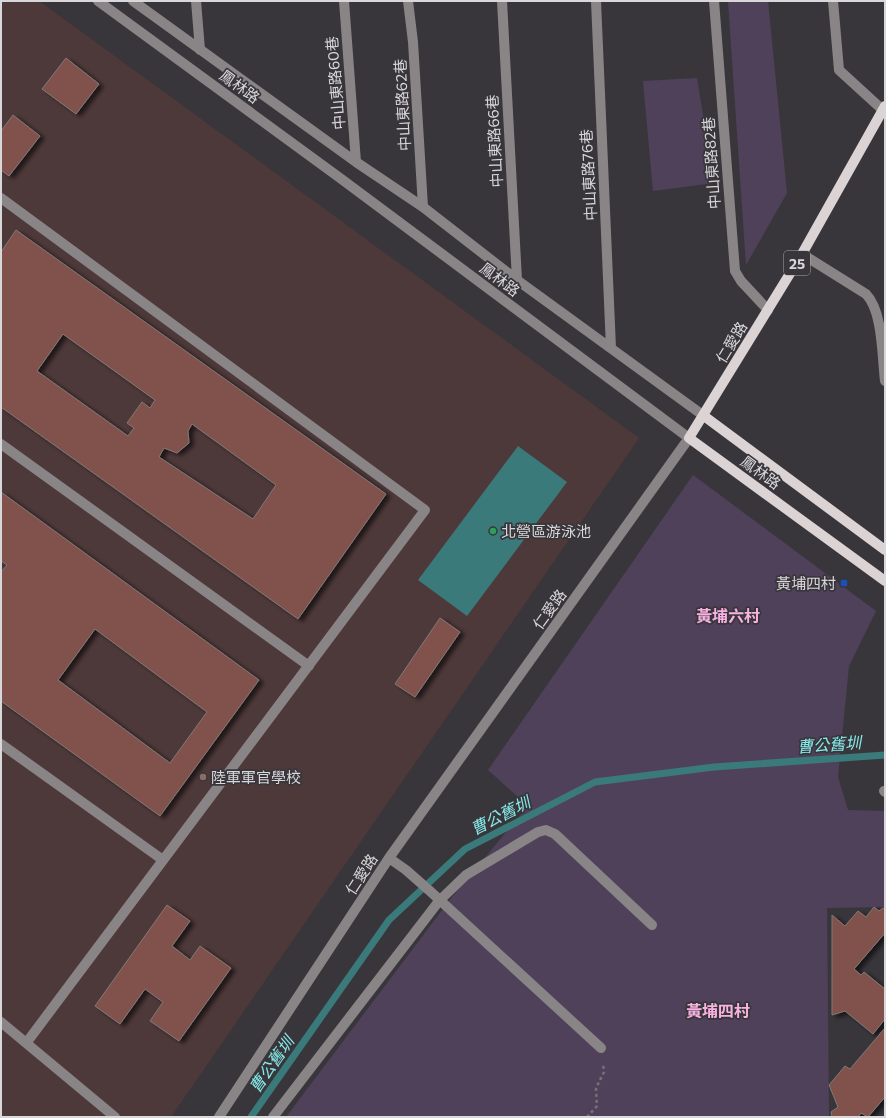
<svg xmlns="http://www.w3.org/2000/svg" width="886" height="1118" viewBox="0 0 886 1118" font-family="Commissioner,'Noto Sans TC',sans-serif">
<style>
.education{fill:#4e393a}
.green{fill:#4f415a}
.water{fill:#3a7a7a}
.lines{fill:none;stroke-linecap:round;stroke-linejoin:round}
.stream{stroke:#3a7a7a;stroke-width:7}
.building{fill:#81514c;stroke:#817978;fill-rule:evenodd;filter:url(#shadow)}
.path{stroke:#747276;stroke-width:2.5;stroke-dasharray:3 3;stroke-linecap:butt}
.minor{stroke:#898586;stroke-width:10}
.major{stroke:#dbd3d4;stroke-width:10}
.leisure-dot{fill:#2e9e5b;stroke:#39363b;stroke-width:1.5}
.transit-dot{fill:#1a4fb4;stroke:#39363b;stroke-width:1.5}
.education-dot{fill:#8d6e63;stroke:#39363b;stroke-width:1.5}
.labels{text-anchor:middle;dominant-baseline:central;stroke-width:3.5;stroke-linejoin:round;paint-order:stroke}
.shield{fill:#39363b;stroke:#a8a7aa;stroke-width:1}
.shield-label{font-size:14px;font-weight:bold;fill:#d8d7da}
.street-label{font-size:15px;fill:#d8d7da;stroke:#39363b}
.poi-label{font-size:15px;fill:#d8d7da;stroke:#39363b;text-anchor:start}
.neighbourhood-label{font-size:16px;font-weight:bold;fill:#f8b2e1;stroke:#39363b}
.water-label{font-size:16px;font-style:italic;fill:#85ebeb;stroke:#39363b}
</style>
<defs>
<filter id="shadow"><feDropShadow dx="4.5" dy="2.5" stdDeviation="2" flood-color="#0009"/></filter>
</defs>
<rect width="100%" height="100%" fill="#39363b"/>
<path class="education" d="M 1,1 L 39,1 L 639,438 L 171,1117 L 1,1117 Z"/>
<path class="green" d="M 728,1 L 768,1 L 787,193 L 746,265 Z
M 697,78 L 714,183 L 653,191 L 643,81 Z
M 693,475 L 876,611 L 849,666 L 838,777 L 848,810 L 885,811 L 885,907 L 827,908 L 829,1117 L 286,1117 L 452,897 L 528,806 L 488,770 Z"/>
<path class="water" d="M 518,446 L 567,482 L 467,616 L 418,580 Z"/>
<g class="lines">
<path class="stream" d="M 251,1117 L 389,920 L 465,849 L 595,782 L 714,767 L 885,755"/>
</g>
<path class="building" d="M 66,58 L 99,84 L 76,114 L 42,89 Z
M 13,115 L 40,136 L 9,176 L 1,170 L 1,131 Z
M 16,230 L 386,494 L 298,619 L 1,407 L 1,252 ZM 63,334 L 155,400 L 150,408 L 142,402 L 127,423 L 134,428 L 128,436 L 37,371 ZM 192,424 L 276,485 L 253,519 L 159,457 L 164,448 L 177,453 L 189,443 L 188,431 Z
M 1,492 L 259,680 L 160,816 L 1,701 L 1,572 L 7,565 L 1,561 ZM 95,629 L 207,712 L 170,763 L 58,680 Z
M 440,618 L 460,632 L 415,697 L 395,684 Z
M 167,905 L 190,921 L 172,946 L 190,960 L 200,946 L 231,968 L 179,1041 L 150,1021 L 163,1002 L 145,989 L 120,1024 L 95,1006 Z
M 874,907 L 879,911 L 883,908 L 885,909 L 885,933 L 854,969 L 861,975 L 864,972 L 885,989 L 885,1019 L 873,1034 L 845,1011 L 832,1015 L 832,915 L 845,926 L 858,911 L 866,917 Z
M 885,1028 L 885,1097 L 868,1117 L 861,1113 L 858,1117 L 832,1117 L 831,1112 L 838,1107 L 829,1085 L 845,1066 L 850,1069 Z"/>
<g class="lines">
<path class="path" d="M 587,1117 L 597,1106 L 596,1088 L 604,1072 L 603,1064"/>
<path class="minor" d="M 98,1 L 340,178 L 689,438 L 389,858 L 219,1117
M 133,1 L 356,162 L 423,207 L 517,280 L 704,416
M 196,1 L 200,50
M 344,1 L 356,162
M 408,1 L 413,42 L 423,207
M 502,1 L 517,280
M 596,1 L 611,348
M 714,1 L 735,271 L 741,281 L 768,310
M 833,1 L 839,70 L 885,112
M 1,198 L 425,510 L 27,1042
M 802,254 L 866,294 C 883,311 882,357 885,381
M 1,444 L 309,666
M 1,744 L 163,860
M 884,791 L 885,792
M 389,858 L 406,870 L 431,892 L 601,1048
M 1,1022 L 115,1117
M 273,1117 L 439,901 L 466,875 L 538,832 L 546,830 L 555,834 L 652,925"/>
<path class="major" d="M 885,106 L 802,254 L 689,438 L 885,581
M 704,416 L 885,550"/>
</g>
<circle class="leisure-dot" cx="493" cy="531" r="4"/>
<rect class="transit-dot" x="840" y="579" width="8" height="8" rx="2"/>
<circle class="education-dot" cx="203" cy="777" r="4"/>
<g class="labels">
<rect class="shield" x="784" y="251" width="26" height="24" rx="3"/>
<g class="shield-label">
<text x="797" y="263">25</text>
</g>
<g class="street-label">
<text transform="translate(335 83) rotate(-95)">中山東路60巷</text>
<text transform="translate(240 86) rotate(36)">鳳林路</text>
<text transform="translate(402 105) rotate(-93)">中山東路62巷</text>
<text transform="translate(494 141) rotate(-93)">中山東路66巷</text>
<text transform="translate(711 163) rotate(-94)">中山東路82巷</text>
<text transform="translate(588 175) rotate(-93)">中山東路76巷</text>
<text transform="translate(500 279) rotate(37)">鳳林路</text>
<text transform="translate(731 342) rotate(-59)">仁愛路</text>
<text transform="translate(761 472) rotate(36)">鳳林路</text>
<text transform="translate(549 609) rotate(-54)">仁愛路</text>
<text transform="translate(361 874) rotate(-57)">仁愛路</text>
</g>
<g class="poi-label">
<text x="501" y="531">北營區游泳池</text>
<text x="836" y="583" text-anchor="end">黃埔四村</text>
<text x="211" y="777">陸軍軍官學校</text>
</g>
<g class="neighbourhood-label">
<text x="728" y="615">黃埔六村</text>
<text x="718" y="1010">黃埔四村</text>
</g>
<g class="water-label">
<text transform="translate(829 744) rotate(-4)">曹公舊圳</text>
<text transform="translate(500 815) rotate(-27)">曹公舊圳</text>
<text transform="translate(271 1064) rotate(-55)">曹公舊圳</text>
</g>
</g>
<rect width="886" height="1118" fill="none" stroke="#d8d7da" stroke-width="4"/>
</svg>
